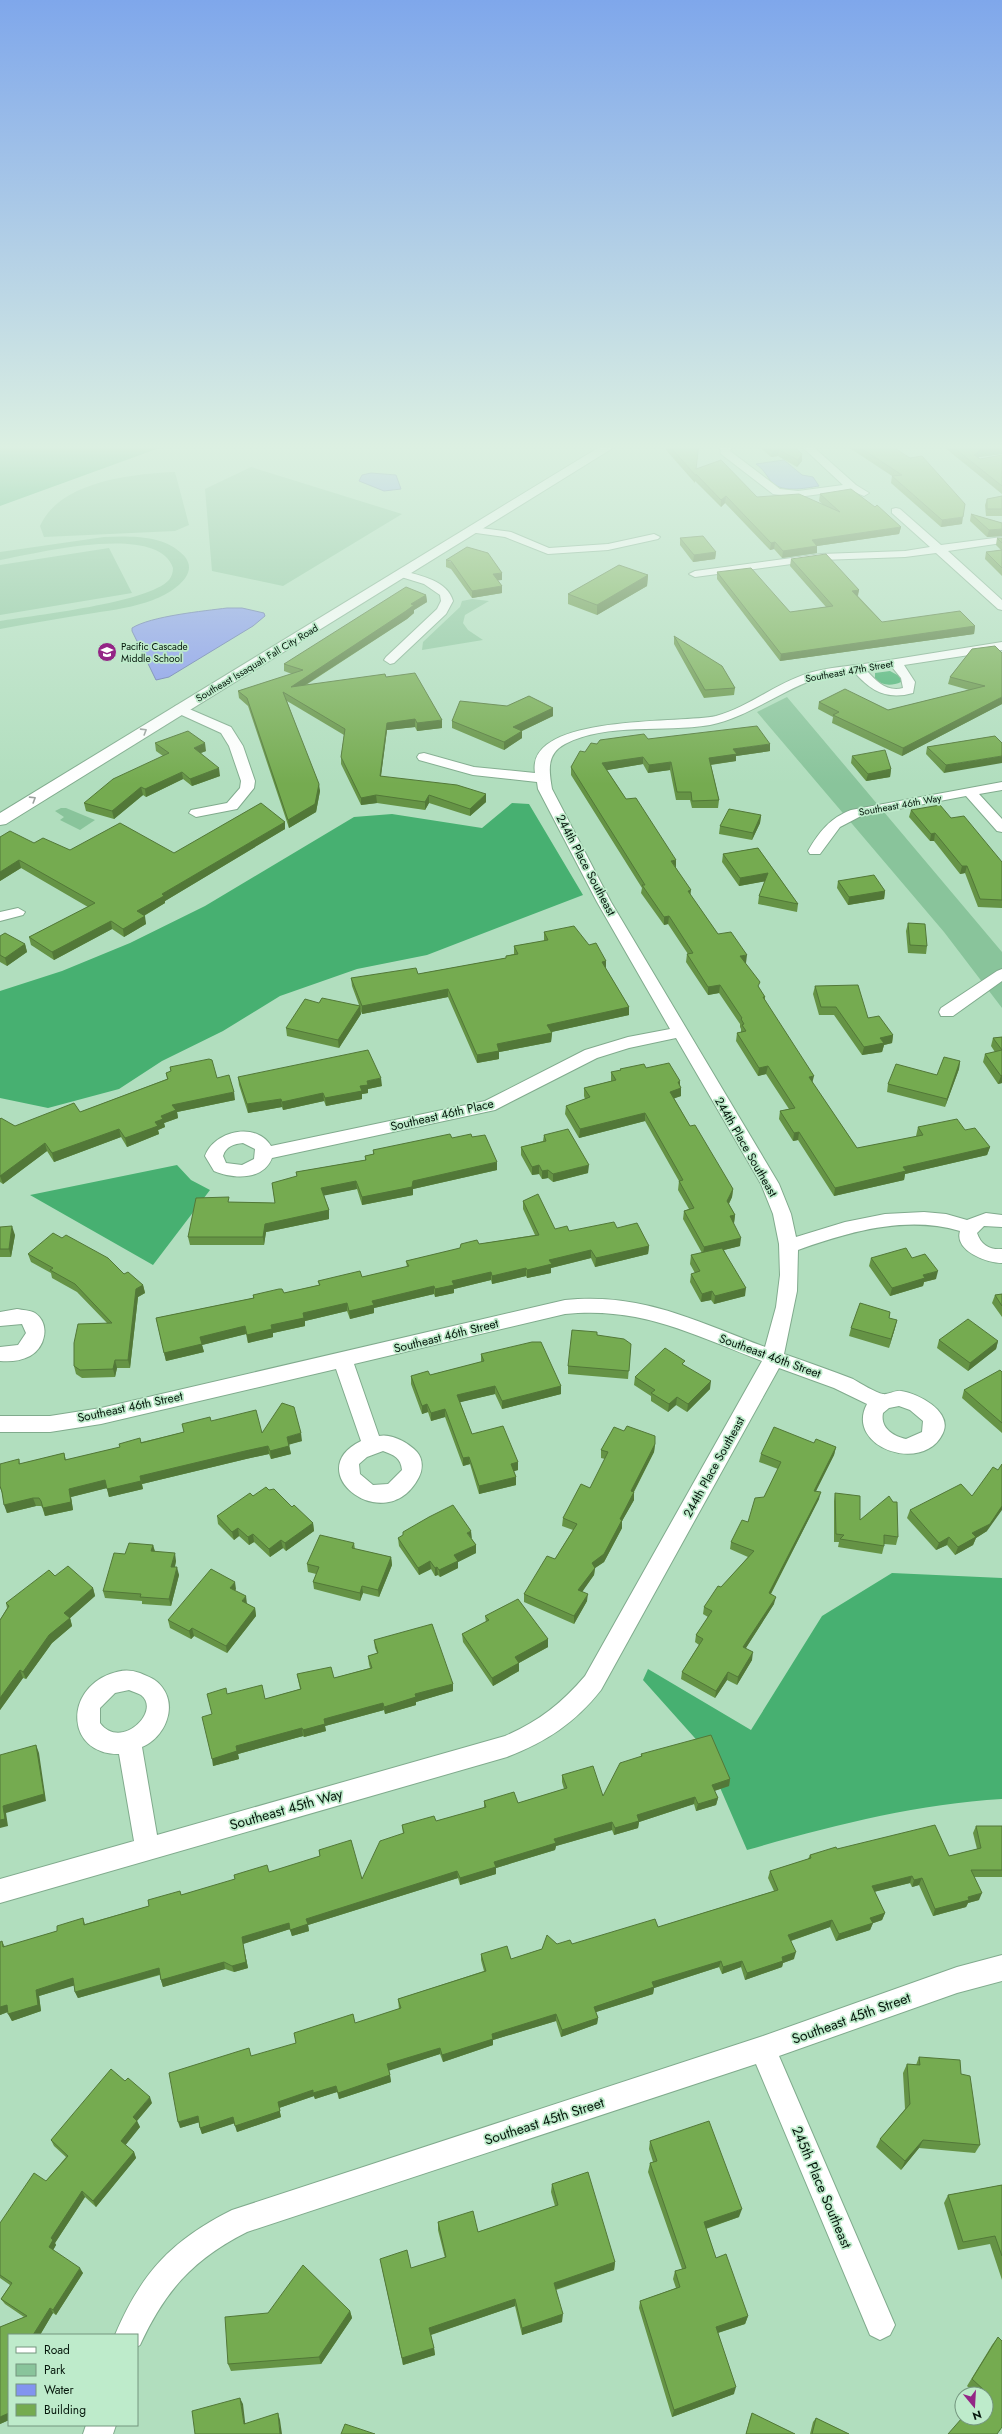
<svg xmlns="http://www.w3.org/2000/svg" width="1002" height="2434" viewBox="0 0 1002 2434" font-family="Jost,sans-serif">
<style>
.green{fill:#89c49b}
.forest{fill:#47b071}
.water{fill:#8294ef;stroke:#5d6eab}
.lines{fill:none;stroke-linecap:round;stroke-linejoin:round}
.minor-casing{stroke:#80ab8d;stroke-width:2}
.tertiary-casing{stroke:#80ab8d;stroke-width:2}
.minor{fill:#fff;fill-rule:evenodd}
.tertiary{fill:#fff;fill-rule:evenodd}
.wall{fill:#659345}
.shaded-wall{fill:#527838}
.building{fill:#75ab50;stroke:#527838}
.oneway{stroke:#9ba29e}
.labels{text-anchor:middle;dominant-baseline:central;stroke-width:3.5;stroke-linejoin:round;paint-order:stroke}
.far-poi-label{font-size:10px;fill:#06170c;stroke:#beebcb;text-anchor:start}
.far-street-label{font-size:10px;fill:#06170c;stroke:#beebcb}
.street-label{font-size:12px;fill:#06170c;stroke:#beebcb}
.near-street-label{font-size:14px;fill:#06170c;stroke:#beebcb}
</style>
<rect width="100%" height="100%" fill="#b1debe"/>
<path class="green" d="M 251,467 L 402,514 L 283,586 L 212,571 L 205,489 Z
M 175,472 L 189,525 L 175,531 L 44,537 L 40,526 C 60,481 132,474 175,472 Z
M 104,537 C 128,536 161,535 180,552 C 205,572 172,593 153,600 C 134,607 114,610 94,613 C 62,618 31,623 0,629 L 0,621 C 35,615 148,603 169,580 C 172,576 173,572 173,568 C 158,522 35,554 0,560 L 0,552 Z
M 109,548 L 132,593 L 0,615 L 0,565 Z
M 472,599 L 489,601 L 465,615 L 463,623 L 468,630 L 483,640 L 422,650 L 423,642 L 460,607 L 462,601 Z
M 787,697 L 1002,952 L 1002,1008 L 944,932 L 757,712 Z
M 61,808 L 66,808 L 95,820 L 80,830 L 60,820 L 64,817 L 55,811 Z"/>
<path class="forest" d="M 0,443 L 173,443 L 0,506 Z
M 890,671 L 901,677 L 901,682 C 892,686 882,686 875,679 L 875,673 Z
M 512,803 L 529,804 L 583,895 L 427,955 L 357,969 L 280,996 L 223,1031 L 162,1061 L 119,1089 L 48,1108 L 0,1098 L 0,991 L 62,971 L 130,943 L 205,906 L 354,817 L 392,814 L 482,828 Z
M 177,1165 L 191,1180 L 210,1190 L 153,1265 L 30,1195 Z
M 892,1573 L 1002,1578 L 1002,1799 C 915,1804 831,1826 747,1850 L 702,1746 L 643,1680 L 648,1669 L 751,1730 L 822,1616 Z"/>
<path class="water" d="M 784,460 L 802,475 L 813,477 L 819,486 C 806,488 779,494 770,480 C 765,473 763,469 756,464 Z
M 371,473 L 396,475 L 401,489 L 384,491 L 359,481 L 362,475 Z
M 227,608 L 242,608 L 264,613 L 265,616 L 253,626 L 169,677 L 156,680 L 132,631 L 132,628 C 151,616 204,611 227,608 Z"/>
<g class="lines">
<g class="minor-casing">
<path id="minor" d="M 725,443 L 736,443 L 730,451 L 780,489 L 798,491 L 843,485 L 798,443 L 809,443 L 856,485 L 869,493 L 864,496 L 850,490 L 798,497 L 773,494 L 721,454 L 720,448 Z
M 896,508 L 900,509 L 941,545 L 1002,537 L 1002,543 L 948,551 L 1002,600 L 1002,610 L 998,609 L 936,553 L 905,557 L 821,560 L 695,577 L 689,574 L 695,571 L 821,554 L 905,551 L 930,547 L 892,513 L 892,509 Z
M 473,527 L 511,532 L 549,548 L 608,544 L 654,534 L 660,537 L 658,539 L 608,550 L 548,554 L 505,537 L 469,532 L 467,530 Z
M 402,571 C 420,575 448,581 453,601 L 446,614 L 394,663 L 390,664 L 384,660 L 386,657 L 437,609 L 441,601 L 440,595 L 424,584 L 398,576 L 398,572 Z
M 1002,642 L 1002,650 L 904,665 L 915,682 L 913,693 C 888,700 872,692 855,673 C 841,675 825,676 813,680 C 777,693 748,717 710,725 C 663,733 608,722 565,744 C 546,754 549,771 552,789 L 611,902 L 779,1184 L 791,1214 L 796,1237 L 845,1222 L 885,1214 L 924,1212 L 946,1214 L 967,1220 L 986,1213 L 1002,1215 L 1002,1227 L 984,1226 L 977,1233 C 981,1245 990,1250 1002,1249 L 1002,1263 C 987,1263 954,1251 960,1231 C 906,1215 849,1232 798,1250 L 797,1291 L 784,1354 C 807,1362 830,1370 853,1379 C 860,1383 876,1393 883,1394 C 888,1395 895,1390 901,1391 C 917,1393 953,1411 943,1433 C 924,1475 844,1447 867,1404 L 834,1388 L 779,1368 L 601,1690 C 575,1723 546,1742 507,1757 L 0,1903 L 0,1879 L 134,1841 L 119,1754 C 66,1754 64,1691 110,1674 C 121,1670 129,1669 140,1673 C 149,1677 156,1679 162,1687 C 178,1708 164,1738 142,1747 L 157,1835 L 505,1736 C 538,1722 562,1703 585,1676 L 762,1361 C 694,1335 641,1306 565,1314 L 354,1364 L 379,1436 C 391,1433 409,1443 417,1452 C 423,1459 423,1469 419,1477 C 387,1540 298,1472 361,1441 L 336,1369 L 101,1424 L 50,1432 L 0,1432 L 0,1416 L 50,1416 L 101,1408 L 565,1300 C 641,1292 696,1321 765,1347 L 776,1307 L 780,1275 L 779,1244 L 773,1214 L 761,1184 L 676,1038 L 629,1048 L 597,1058 L 495,1110 L 272,1158 C 263,1181 233,1179 214,1171 L 205,1156 C 214,1131 256,1121 271,1146 L 485,1101 L 585,1050 L 628,1037 L 670,1029 L 597,902 L 538,789 L 537,782 L 473,775 L 419,760 L 417,757 L 419,754 L 424,753 L 474,767 L 535,773 C 525,713 681,724 716,716 C 749,707 776,683 809,673 C 829,667 851,666 871,663 C 915,656 958,649 1002,642 ZM 892,667 L 901,678 L 903,688 C 887,692 877,682 867,671 ZM 243,1143 L 255,1149 L 254,1159 L 242,1165 L 226,1163 L 223,1156 C 226,1146 234,1144 243,1143 ZM 899,1406 L 910,1410 L 923,1421 L 922,1432 L 906,1439 C 893,1436 880,1428 883,1413 L 889,1408 ZM 383,1451 C 394,1455 401,1458 402,1470 L 388,1484 L 373,1485 L 360,1474 L 359,1464 L 367,1457 ZM 129,1690 C 133,1692 138,1693 141,1695 C 162,1711 121,1751 100,1723 L 100,1708 L 115,1693 Z
M 180,705 L 231,727 L 243,746 L 255,781 L 254,788 L 237,809 L 196,817 L 189,813 L 191,810 L 227,803 L 240,788 L 241,781 L 229,746 L 221,733 L 175,712 L 174,709 L 175,706 Z
M 1002,782 L 1002,790 L 979,794 L 1002,819 L 1002,832 L 997,831 L 966,796 L 861,816 L 840,827 L 820,854 L 810,854 L 808,851 C 819,832 830,818 851,810 Z
M 18,908 L 25,912 L 23,915 L 0,921 L 0,912 Z
M 1002,969 L 1002,981 L 953,1016 L 941,1016 L 939,1012 L 941,1008 L 997,971 Z
M 17,1309 C 22,1310 30,1310 35,1313 C 51,1324 45,1348 30,1356 C 20,1361 11,1362 0,1361 L 0,1347 L 18,1345 L 26,1333 L 22,1324 L 0,1326 L 0,1312 Z
M 1002,1955 L 1002,1981 L 957,1993 L 779,2056 L 895,2325 L 890,2335 L 880,2340 L 870,2335 L 756,2064 L 247,2232 C 193,2259 165,2291 140,2345 L 137,2347 L 137,2335 L 115,2335 C 141,2273 172,2240 232,2210 L 763,2036 L 957,1967 Z
M 86,2425 L 116,2425 L 113,2434 L 83,2434 Z"/>
</g>
<g class="tertiary-casing">
<path id="tertiary" d="M 606,443 L 621,443 L 6,824 L 0,825 L 0,813 Z"/>
</g>
<use href="#minor" class="minor"/>
<use href="#tertiary" class="tertiary"/>
</g>
<path class="wall" d="M 667,443 L 696,469 L 757,497 L 823,505 L 819,501 L 820,494 L 901,527 L 899,534 L 817,546 L 817,553 L 782,558 L 774,549 L 770,550 L 725,503 L 721,507 L 695,481 L 695,483 L 666,450 Z
M 755,443 L 790,443 L 802,461 L 797,467 L 778,456 L 771,457 Z
M 842,443 L 887,443 L 962,524 L 941,527 L 891,483 L 892,476 Z
M 939,443 L 1002,443 L 1002,454 L 979,457 L 978,457 L 980,459 L 1002,455 L 1002,494 Z
M 1002,496 L 1002,516 L 986,516 L 985,505 L 987,499 Z
M 971,514 L 1002,523 L 1002,536 L 987,537 L 970,521 Z
M 680,538 L 716,552 L 715,559 L 693,562 L 680,545 Z
M 997,538 L 1002,538 L 1002,576 L 985,559 L 986,552 L 1001,550 L 996,545 Z
M 791,559 L 859,590 L 858,596 L 882,622 L 975,626 L 974,634 L 780,661 L 717,579 L 717,572 L 790,612 L 826,607 L 790,566 Z
M 446,560 L 502,580 L 497,580 L 502,593 L 472,598 L 451,569 L 446,567 Z
M 648,575 L 647,586 L 597,615 L 568,604 L 568,594 Z
M 426,595 L 427,602 L 414,610 L 414,613 L 407,619 L 306,685 L 386,677 L 442,728 L 417,731 L 415,727 L 387,730 L 381,776 L 486,802 L 470,816 L 429,803 L 425,810 L 377,803 L 361,805 L 341,764 L 341,757 L 344,735 L 287,701 L 320,791 L 316,812 L 289,828 L 248,706 L 239,698 L 238,691 L 292,674 L 284,671 L 284,664 Z
M 674,636 L 735,688 L 734,695 L 704,698 L 674,644 Z
M 972,649 L 1002,704 L 902,756 L 832,723 L 833,717 L 818,709 L 819,702 L 888,710 L 969,690 L 948,684 L 950,677 Z
M 507,706 L 553,708 L 553,716 L 522,731 L 522,738 L 504,750 L 452,728 L 452,721 Z
M 995,736 L 944,773 L 926,754 L 927,747 Z
M 648,739 L 770,751 L 736,756 L 736,761 L 711,765 L 719,800 L 718,808 L 692,808 L 690,800 L 676,800 L 670,770 L 648,773 L 643,764 L 607,770 L 626,799 L 676,868 L 690,895 L 718,934 L 746,963 L 745,963 L 759,988 L 765,997 L 765,1000 L 812,1082 L 857,1148 L 917,1137 L 916,1136 L 918,1127 L 965,1130 L 990,1147 L 987,1155 L 905,1174 L 904,1180 L 834,1196 L 798,1140 L 793,1141 L 779,1119 L 780,1111 L 789,1109 L 766,1074 L 758,1076 L 736,1041 L 737,1033 L 741,1032 L 741,1029 L 740,1027 L 740,1024 L 719,993 L 708,995 L 686,962 L 687,954 L 688,954 L 668,924 L 664,925 L 641,893 L 642,888 L 571,775 L 571,767 L 585,752 L 597,744 Z
M 155,743 L 206,751 L 201,753 L 220,776 L 192,786 L 183,779 L 146,797 L 143,795 L 114,819 L 86,811 L 84,803 L 163,756 L 156,751 Z
M 852,756 L 891,769 L 890,777 L 866,781 L 851,763 Z
M 911,810 L 951,818 L 1002,862 L 1002,908 L 978,907 L 965,873 L 960,874 L 934,841 L 930,841 L 909,817 Z
M 761,815 L 760,823 L 752,840 L 719,834 L 720,826 Z
M 285,822 L 285,829 L 165,901 L 165,903 L 144,916 L 146,924 L 124,937 L 112,929 L 54,960 L 31,945 L 29,937 L 88,907 L 21,868 L 0,881 L 0,837 L 34,843 L 70,850 L 174,853 Z
M 758,848 L 798,904 L 797,912 L 758,904 L 759,896 L 765,881 L 739,886 L 722,862 L 723,854 Z
M 838,881 L 885,891 L 884,899 L 848,905 L 837,888 Z
M 908,923 L 927,946 L 926,954 L 908,953 L 906,931 Z
M 544,932 L 589,945 L 606,961 L 606,969 L 629,1007 L 629,1015 L 551,1032 L 552,1033 L 551,1042 L 499,1052 L 499,1059 L 477,1063 L 448,997 L 362,1014 L 360,1009 L 361,1014 L 339,1048 L 287,1036 L 286,1028 L 319,1003 L 359,1005 L 352,986 L 351,978 L 418,974 L 506,958 L 506,956 L 514,954 L 514,946 L 544,941 Z
M 0,936 L 25,944 L 27,952 L 7,966 L 0,962 Z
M 815,986 L 868,1018 L 893,1035 L 892,1043 L 884,1045 L 882,1052 L 862,1055 L 834,1015 L 819,1015 L 813,994 Z
M 1002,1037 L 1002,1083 L 998,1084 L 983,1062 L 985,1054 L 995,1052 L 991,1046 L 993,1038 Z
M 960,1061 L 959,1069 L 945,1107 L 887,1092 L 888,1084 L 937,1075 Z
M 170,1067 L 217,1078 L 235,1100 L 177,1112 L 178,1118 L 164,1123 L 165,1127 L 158,1130 L 159,1134 L 127,1147 L 121,1137 L 54,1162 L 47,1151 L 3,1184 L 0,1182 L 0,1119 L 15,1126 L 80,1112 L 167,1079 L 166,1073 L 171,1072 Z
M 646,1068 L 680,1085 L 681,1096 L 674,1098 L 690,1126 L 733,1189 L 732,1197 L 729,1204 L 735,1215 L 734,1223 L 733,1223 L 740,1246 L 724,1250 L 745,1296 L 714,1304 L 711,1300 L 701,1302 L 690,1282 L 691,1274 L 695,1273 L 690,1264 L 691,1255 L 702,1253 L 683,1219 L 684,1211 L 689,1209 L 678,1190 L 679,1181 L 645,1121 L 579,1138 L 565,1114 L 566,1106 L 585,1099 L 584,1096 L 584,1088 L 611,1081 L 611,1072 L 620,1071 L 620,1069 Z
M 238,1077 L 382,1086 L 368,1089 L 368,1093 L 362,1094 L 362,1099 L 326,1106 L 324,1101 L 283,1110 L 282,1107 L 248,1113 L 239,1085 Z
M 544,1135 L 588,1173 L 553,1182 L 548,1178 L 542,1179 L 539,1174 L 532,1175 L 521,1155 L 521,1147 L 543,1141 Z
M 472,1137 L 497,1170 L 413,1189 L 413,1195 L 362,1205 L 357,1189 L 324,1195 L 329,1210 L 329,1219 L 266,1232 L 264,1245 L 190,1245 L 188,1237 L 229,1202 L 275,1203 L 272,1183 L 297,1177 L 296,1172 L 365,1160 L 365,1156 L 373,1154 L 373,1150 L 452,1138 Z
M 523,1201 L 555,1229 L 569,1231 L 617,1228 L 649,1246 L 648,1254 L 595,1267 L 591,1258 L 551,1268 L 551,1273 L 527,1278 L 526,1276 L 492,1284 L 491,1280 L 454,1289 L 454,1293 L 435,1297 L 434,1294 L 374,1308 L 374,1313 L 350,1319 L 347,1311 L 305,1321 L 305,1326 L 273,1333 L 273,1337 L 248,1343 L 246,1334 L 202,1345 L 204,1352 L 166,1361 L 156,1318 L 253,1298 L 253,1295 L 284,1293 L 319,1285 L 318,1281 L 362,1277 L 407,1267 L 406,1261 L 479,1244 L 535,1235 L 523,1209 Z
M 0,1227 L 15,1235 L 11,1257 L 0,1257 Z
M 28,1254 L 124,1274 L 143,1285 L 145,1293 L 138,1297 L 130,1368 L 117,1368 L 115,1377 L 82,1378 L 76,1374 L 74,1366 L 107,1323 L 77,1292 L 52,1278 L 51,1273 L 31,1262 Z
M 871,1258 L 912,1258 L 936,1279 L 924,1282 L 923,1286 L 890,1296 L 869,1266 Z
M 1002,1294 L 1002,1317 L 992,1303 L 995,1295 Z
M 897,1320 L 895,1328 L 889,1348 L 849,1336 L 851,1328 Z
M 597,1335 L 631,1344 L 628,1379 L 568,1374 L 568,1366 Z
M 939,1340 L 998,1341 L 996,1349 L 968,1371 L 937,1348 Z
M 481,1354 L 561,1386 L 561,1394 L 502,1409 L 495,1394 L 460,1402 L 472,1434 L 518,1462 L 518,1470 L 514,1471 L 516,1477 L 516,1485 L 479,1494 L 470,1464 L 463,1466 L 445,1417 L 431,1421 L 428,1412 L 422,1414 L 411,1384 L 411,1376 L 430,1375 L 481,1362 Z
M 684,1365 L 710,1389 L 687,1412 L 676,1405 L 668,1412 L 651,1401 L 651,1396 L 634,1385 L 635,1377 Z
M 1002,1372 L 1002,1433 L 962,1398 L 964,1390 Z
M 211,1421 L 262,1433 L 302,1441 L 289,1444 L 291,1454 L 271,1459 L 269,1454 L 246,1459 L 142,1484 L 143,1489 L 109,1497 L 107,1488 L 71,1497 L 73,1510 L 45,1516 L 42,1507 L 41,1506 L 36,1506 L 7,1513 L 2,1493 L 0,1487 L 19,1459 L 20,1464 L 64,1453 L 66,1460 L 184,1432 Z
M 814,1443 L 836,1447 L 834,1455 L 816,1491 L 819,1499 L 771,1594 L 774,1604 L 746,1648 L 752,1660 L 737,1685 L 727,1680 L 715,1698 L 681,1679 L 682,1672 L 699,1645 L 695,1642 L 696,1635 L 708,1617 L 703,1614 L 704,1607 L 748,1557 L 730,1549 L 731,1542 L 748,1522 L 764,1497 L 778,1469 L 759,1462 L 761,1454 Z
M 655,1444 L 654,1452 L 634,1492 L 634,1500 L 622,1521 L 622,1528 L 604,1562 L 595,1568 L 594,1575 L 582,1591 L 587,1601 L 574,1624 L 524,1602 L 524,1594 L 555,1559 L 573,1530 L 562,1526 L 563,1518 L 590,1488 L 605,1459 L 601,1458 L 601,1450 Z
M 269,1490 L 313,1523 L 314,1531 L 286,1551 L 283,1548 L 270,1557 L 254,1542 L 249,1545 L 239,1536 L 234,1540 L 218,1524 L 217,1516 L 253,1496 Z
M 835,1493 L 860,1520 L 898,1537 L 896,1545 L 884,1544 L 884,1546 L 882,1554 L 838,1547 L 839,1542 L 834,1542 L 834,1501 Z
M 910,1510 L 987,1531 L 976,1538 L 973,1545 L 955,1555 L 947,1545 L 936,1550 L 907,1518 Z
M 398,1538 L 472,1539 L 476,1545 L 476,1553 L 458,1562 L 458,1568 L 440,1577 L 438,1575 L 435,1576 L 431,1569 L 419,1575 L 399,1546 Z
M 354,1543 L 355,1549 L 391,1557 L 392,1565 L 379,1597 L 363,1593 L 360,1601 L 314,1589 L 313,1582 L 316,1574 L 308,1572 L 307,1564 Z
M 153,1545 L 155,1551 L 176,1561 L 175,1567 L 179,1575 L 171,1606 L 142,1604 L 142,1601 L 105,1598 L 103,1591 L 125,1554 Z
M 55,1576 L 93,1588 L 95,1596 L 70,1618 L 72,1626 L 52,1643 L 26,1679 L 23,1678 L 0,1710 L 0,1620 L 7,1608 L 6,1603 Z
M 236,1589 L 235,1591 L 247,1604 L 255,1608 L 256,1616 L 227,1653 L 194,1636 L 191,1639 L 170,1628 L 168,1620 Z
M 485,1616 L 548,1639 L 548,1647 L 519,1663 L 519,1671 L 493,1686 L 463,1642 L 462,1634 L 486,1622 Z
M 374,1640 L 453,1684 L 453,1691 L 416,1702 L 416,1705 L 385,1714 L 384,1710 L 325,1726 L 326,1731 L 304,1737 L 303,1736 L 238,1754 L 239,1759 L 213,1766 L 212,1714 L 227,1694 L 265,1699 L 300,1689 L 297,1674 L 334,1678 L 370,1668 L 369,1664 L 368,1656 L 377,1653 L 375,1648 Z
M 641,1754 L 730,1779 L 729,1786 L 714,1791 L 718,1798 L 716,1805 L 696,1811 L 694,1804 L 639,1822 L 638,1828 L 614,1835 L 612,1830 L 556,1846 L 555,1850 L 496,1868 L 496,1874 L 460,1885 L 458,1878 L 308,1925 L 309,1931 L 292,1936 L 290,1929 L 243,1944 L 248,1968 L 234,1972 L 225,1969 L 163,1987 L 161,1980 L 160,1975 L 78,1998 L 75,1992 L 74,1985 L 39,1996 L 41,2011 L 12,2021 L 8,2012 L 0,2015 L 2,1941 L 5,1947 L 57,1931 L 83,1918 L 85,1924 L 149,1906 L 181,1895 L 269,1872 L 320,1857 L 319,1850 L 362,1879 L 403,1834 L 402,1825 L 436,1821 L 484,1808 L 484,1801 L 518,1803 L 564,1789 L 562,1782 L 562,1775 L 603,1796 L 641,1756 Z
M 976,1826 L 1002,1826 L 1002,1877 L 974,1877 L 979,1900 L 968,1903 L 966,1907 L 933,1916 L 919,1885 L 912,1887 L 910,1883 L 874,1892 L 885,1913 L 882,1920 L 873,1923 L 870,1930 L 836,1941 L 830,1927 L 791,1941 L 794,1959 L 783,1963 L 782,1967 L 745,1980 L 741,1967 L 722,1974 L 719,1967 L 654,1988 L 653,1994 L 596,2012 L 598,2018 L 597,2024 L 561,2037 L 556,2021 L 493,2040 L 493,2045 L 443,2062 L 440,2054 L 389,2070 L 391,2082 L 339,2099 L 337,2092 L 315,2099 L 314,2096 L 279,2108 L 281,2117 L 237,2132 L 235,2123 L 202,2134 L 200,2128 L 199,2122 L 180,2128 L 296,2043 L 399,2009 L 398,1999 L 484,1971 L 481,1960 L 481,1954 L 511,1959 L 557,1944 L 572,1944 L 658,1927 L 774,1891 L 768,1878 L 770,1871 L 808,1859 L 810,1855 L 837,1849 L 949,1856 L 977,1849 L 973,1833 Z
M 919,2057 L 961,2074 L 980,2145 L 975,2153 L 919,2148 L 901,2170 L 876,2147 L 880,2139 L 905,2109 L 903,2073 L 907,2064 L 916,2065 Z
M 152,2103 L 137,2121 L 140,2127 L 125,2145 L 134,2152 L 136,2158 L 96,2207 L 85,2197 L 55,2243 L 56,2245 L 53,2250 L 83,2273 L 56,2315 L 53,2313 L 40,2335 L 9,2335 L 9,2420 L 0,2424 L 0,2327 L 24,2317 L 5,2304 L 1,2299 L 10,2285 L 0,2278 L 0,2223 L 46,2181 L 66,2157 L 54,2146 L 51,2140 Z
M 650,2141 L 739,2217 L 706,2229 L 716,2258 L 748,2316 L 745,2324 L 718,2333 L 734,2394 L 672,2417 L 639,2308 L 640,2301 L 676,2288 L 673,2279 L 675,2271 L 682,2269 L 648,2172 L 650,2163 L 653,2162 L 649,2149 Z
M 552,2184 L 615,2262 L 614,2270 L 556,2290 L 562,2322 L 522,2335 L 515,2306 L 431,2335 L 434,2348 L 435,2355 L 403,2365 L 380,2259 L 411,2268 L 445,2258 L 438,2230 L 438,2222 L 478,2232 L 555,2206 L 551,2192 Z
M 1002,2185 L 1002,2280 L 990,2244 L 958,2250 L 944,2203 L 948,2195 Z
M 350,2311 L 352,2318 L 321,2364 L 231,2371 L 228,2364 Z
M 998,2337 L 986,2394 L 975,2394 L 967,2386 L 992,2345 Z
M 752,2413 L 795,2434 L 746,2434 L 750,2418 Z
M 816,2418 L 849,2434 L 810,2434 L 813,2422 Z"/>
<path class="shaded-wall" d="M 1002,447 L 1002,454 L 979,457 L 973,462 L 974,455 L 980,450 Z
M 779,450 L 778,456 L 771,457 L 772,451 Z
M 802,454 L 802,461 L 797,467 L 798,460 Z
M 726,496 L 725,503 L 721,507 L 721,500 Z
M 963,517 L 962,524 L 941,527 L 942,520 Z
M 901,527 L 899,534 L 817,546 L 817,553 L 782,558 L 783,551 L 812,540 Z
M 1002,529 L 1002,536 L 987,537 L 989,530 Z
M 775,542 L 774,549 L 770,550 L 771,543 Z
M 716,552 L 715,559 L 693,562 L 694,555 Z
M 502,573 L 502,580 L 493,581 L 493,574 Z
M 648,575 L 647,586 L 597,615 L 597,605 Z
M 502,586 L 502,593 L 472,598 L 472,591 Z
M 859,590 L 857,597 L 852,591 Z
M 426,595 L 427,602 L 414,610 L 414,613 L 407,619 L 291,694 L 291,687 L 411,604 Z
M 975,626 L 974,634 L 780,661 L 781,654 Z
M 1002,697 L 1002,704 L 902,756 L 903,748 Z
M 553,708 L 553,716 L 513,735 L 513,727 Z
M 415,719 L 415,727 L 387,730 L 380,783 L 380,776 L 387,723 Z
M 442,720 L 442,728 L 417,731 L 417,723 Z
M 522,731 L 522,738 L 504,750 L 504,742 Z
M 205,743 L 206,751 L 195,755 L 194,748 Z
M 770,744 L 770,751 L 736,756 L 736,761 L 708,765 L 709,758 L 733,749 Z
M 1002,756 L 1002,763 L 944,773 L 946,765 Z
M 643,757 L 643,764 L 602,771 L 602,763 Z
M 671,762 L 670,770 L 648,773 L 649,765 Z
M 219,768 L 220,776 L 192,786 L 190,779 Z
M 891,769 L 890,777 L 866,781 L 868,774 Z
M 182,772 L 183,779 L 146,797 L 145,789 Z
M 319,784 L 320,791 L 316,812 L 289,828 L 288,820 Z
M 141,787 L 143,795 L 114,819 L 112,811 Z
M 486,794 L 486,802 L 470,816 L 470,809 Z
M 376,795 L 377,803 L 361,805 L 361,798 Z
M 429,795 L 429,803 L 425,810 L 425,802 Z
M 761,815 L 760,823 L 752,840 L 753,833 Z
M 285,822 L 285,829 L 165,901 L 165,903 L 138,919 L 137,911 L 162,894 Z
M 935,833 L 934,841 L 930,841 L 931,834 Z
M 19,860 L 21,868 L 0,881 L 0,872 Z
M 676,860 L 676,868 L 671,861 Z
M 962,866 L 967,866 L 965,873 L 960,874 Z
M 768,873 L 767,881 L 739,886 L 740,878 Z
M 691,890 L 690,898 L 688,891 Z
M 885,891 L 884,899 L 848,905 L 849,897 Z
M 145,916 L 146,924 L 124,937 L 123,929 Z
M 669,916 L 668,924 L 664,925 L 664,917 Z
M 111,921 L 112,929 L 54,960 L 52,952 Z
M 25,944 L 27,952 L 7,966 L 5,958 Z
M 747,955 L 746,963 L 739,964 L 740,956 Z
M 606,961 L 606,969 L 602,962 Z
M 720,985 L 719,993 L 708,995 L 708,987 Z
M 448,989 L 448,997 L 362,1014 L 362,1006 Z
M 360,1006 L 361,1014 L 339,1048 L 338,1040 Z
M 629,1007 L 629,1015 L 547,1033 L 547,1025 Z
M 552,1033 L 551,1042 L 499,1052 L 499,1059 L 477,1063 L 477,1055 L 497,1044 Z
M 893,1035 L 892,1043 L 884,1045 L 882,1052 L 862,1055 L 864,1047 L 880,1038 Z
M 960,1061 L 959,1069 L 945,1107 L 947,1099 Z
M 768,1066 L 766,1074 L 758,1076 L 759,1068 Z
M 1002,1075 L 1002,1083 L 998,1084 L 1001,1076 Z
M 814,1076 L 812,1084 L 809,1077 Z
M 381,1078 L 382,1086 L 368,1089 L 368,1093 L 362,1094 L 362,1099 L 326,1106 L 325,1098 L 360,1086 L 367,1081 Z
M 680,1081 L 680,1088 L 681,1088 L 681,1096 L 670,1100 L 670,1092 L 678,1082 Z
M 234,1092 L 235,1100 L 177,1112 L 178,1118 L 164,1123 L 165,1127 L 158,1130 L 159,1134 L 127,1147 L 125,1138 L 155,1122 L 172,1105 Z
M 323,1093 L 324,1101 L 283,1110 L 282,1102 Z
M 281,1099 L 282,1107 L 248,1113 L 247,1104 Z
M 645,1113 L 645,1121 L 579,1138 L 580,1129 Z
M 119,1129 L 121,1137 L 54,1162 L 52,1153 Z
M 799,1132 L 798,1140 L 793,1141 L 794,1133 Z
M 45,1143 L 47,1151 L 3,1184 L 0,1176 Z
M 990,1147 L 987,1155 L 905,1174 L 904,1180 L 834,1196 L 835,1188 L 903,1167 Z
M 497,1162 L 497,1170 L 413,1189 L 413,1195 L 362,1205 L 362,1197 L 413,1181 Z
M 539,1165 L 539,1174 L 532,1175 L 532,1167 Z
M 589,1165 L 588,1173 L 553,1182 L 553,1174 Z
M 548,1170 L 548,1178 L 542,1179 L 542,1171 Z
M 356,1181 L 357,1189 L 322,1196 L 321,1188 Z
M 733,1189 L 732,1197 L 726,1209 L 727,1201 Z
M 329,1210 L 329,1219 L 266,1232 L 264,1245 L 263,1237 L 265,1224 Z
M 735,1215 L 734,1223 L 729,1224 L 730,1216 Z
M 12,1226 L 15,1235 L 11,1257 L 9,1249 Z
M 741,1238 L 740,1246 L 703,1255 L 704,1247 Z
M 649,1246 L 648,1254 L 595,1267 L 596,1258 Z
M 591,1250 L 591,1258 L 551,1268 L 551,1273 L 527,1278 L 527,1270 L 549,1260 Z
M 526,1268 L 526,1276 L 492,1284 L 492,1276 Z
M 938,1271 L 936,1279 L 924,1282 L 923,1286 L 890,1296 L 892,1288 L 923,1275 Z
M 491,1272 L 491,1280 L 454,1289 L 454,1293 L 435,1297 L 435,1289 L 452,1281 Z
M 143,1285 L 145,1293 L 138,1297 L 130,1368 L 128,1360 L 136,1289 Z
M 434,1286 L 434,1294 L 374,1308 L 374,1313 L 350,1319 L 349,1311 L 372,1301 Z
M 746,1288 L 745,1296 L 714,1304 L 715,1296 Z
M 712,1291 L 711,1300 L 701,1302 L 702,1294 Z
M 347,1303 L 347,1311 L 305,1321 L 305,1326 L 273,1333 L 273,1337 L 248,1343 L 247,1335 L 303,1313 Z
M 897,1320 L 895,1328 L 889,1348 L 891,1339 Z
M 245,1326 L 246,1334 L 202,1345 L 204,1352 L 166,1361 L 164,1353 L 200,1337 Z
M 998,1341 L 996,1349 L 968,1371 L 970,1363 Z
M 115,1360 L 117,1368 L 115,1377 L 113,1369 Z
M 711,1381 L 710,1389 L 687,1412 L 688,1404 Z
M 495,1386 L 495,1394 L 457,1403 L 457,1395 Z
M 561,1386 L 561,1394 L 502,1409 L 502,1401 Z
M 677,1397 L 676,1405 L 668,1412 L 669,1404 Z
M 427,1404 L 428,1412 L 422,1414 L 422,1406 Z
M 445,1409 L 445,1417 L 431,1421 L 431,1413 Z
M 301,1433 L 302,1441 L 288,1445 L 287,1437 Z
M 655,1444 L 654,1452 L 630,1499 L 631,1491 Z
M 268,1446 L 269,1454 L 246,1459 L 142,1484 L 140,1476 L 245,1451 Z
M 289,1446 L 291,1454 L 271,1459 L 270,1451 Z
M 836,1447 L 834,1455 L 812,1499 L 814,1491 Z
M 469,1457 L 470,1464 L 463,1466 L 463,1458 Z
M 518,1462 L 518,1470 L 511,1472 L 511,1464 Z
M 516,1477 L 516,1485 L 479,1494 L 479,1486 Z
M 105,1480 L 107,1488 L 71,1497 L 73,1510 L 45,1516 L 43,1508 L 69,1489 Z
M 141,1481 L 143,1489 L 109,1497 L 107,1489 Z
M 634,1492 L 634,1500 L 622,1521 L 622,1528 L 604,1562 L 595,1568 L 594,1575 L 578,1598 L 578,1590 L 592,1563 L 620,1519 Z
M 821,1492 L 819,1499 L 767,1601 L 769,1593 Z
M 33,1498 L 36,1506 L 7,1513 L 4,1505 Z
M 1002,1506 L 1002,1510 L 987,1531 L 976,1538 L 973,1545 L 955,1555 L 958,1547 Z
M 313,1523 L 314,1531 L 286,1551 L 285,1543 Z
M 238,1528 L 239,1536 L 234,1540 L 232,1532 Z
M 471,1531 L 472,1539 L 467,1533 Z
M 253,1534 L 254,1542 L 249,1545 L 248,1537 Z
M 949,1537 L 947,1545 L 936,1550 L 939,1543 Z
M 281,1540 L 283,1548 L 270,1557 L 269,1549 Z
M 153,1545 L 155,1553 L 151,1551 Z
M 476,1545 L 476,1553 L 458,1562 L 458,1568 L 440,1577 L 439,1570 L 454,1555 Z
M 175,1553 L 176,1561 L 173,1574 L 171,1567 Z
M 391,1557 L 392,1565 L 379,1597 L 378,1590 Z
M 430,1561 L 431,1569 L 419,1575 L 418,1568 Z
M 177,1567 L 179,1575 L 171,1606 L 169,1599 Z
M 437,1567 L 438,1575 L 435,1576 L 435,1568 Z
M 235,1582 L 236,1589 L 231,1596 L 230,1588 Z
M 362,1586 L 363,1593 L 360,1601 L 360,1593 Z
M 93,1588 L 95,1596 L 69,1619 L 70,1618 L 72,1626 L 52,1643 L 26,1679 L 23,1672 L 64,1613 Z
M 588,1594 L 587,1601 L 574,1624 L 574,1616 Z
M 246,1596 L 247,1604 L 242,1601 Z
M 776,1597 L 774,1604 L 742,1654 L 743,1647 Z
M 255,1608 L 256,1616 L 227,1653 L 226,1646 Z
M 192,1628 L 194,1636 L 191,1639 L 189,1631 Z
M 548,1639 L 548,1647 L 515,1665 L 515,1657 Z
M 753,1652 L 752,1660 L 737,1685 L 738,1677 Z
M 519,1663 L 519,1671 L 493,1686 L 492,1678 Z
M 20,1670 L 23,1678 L 0,1710 L 0,1698 Z
M 728,1672 L 727,1680 L 715,1698 L 716,1691 Z
M 453,1684 L 453,1691 L 416,1702 L 416,1705 L 385,1714 L 384,1707 L 415,1694 Z
M 383,1703 L 384,1710 L 325,1726 L 326,1731 L 304,1737 L 303,1730 L 324,1719 Z
M 302,1728 L 303,1736 L 238,1754 L 239,1759 L 213,1766 L 212,1759 L 236,1746 Z
M 36,1745 L 39,1753 L 46,1801 L 6,1813 L 8,1826 L 0,1828 L 0,1820 L 3,1806 Z
M 730,1779 L 729,1786 L 711,1792 L 712,1785 Z
M 695,1797 L 694,1804 L 639,1822 L 638,1828 L 614,1835 L 615,1828 L 637,1815 Z
M 718,1798 L 716,1805 L 696,1811 L 698,1804 Z
M 612,1822 L 612,1830 L 556,1846 L 555,1850 L 496,1868 L 496,1874 L 460,1885 L 460,1878 L 494,1862 L 554,1839 Z
M 457,1871 L 458,1878 L 308,1925 L 309,1931 L 292,1936 L 290,1930 L 306,1919 Z
M 912,1876 L 910,1883 L 869,1893 L 872,1886 Z
M 922,1878 L 919,1885 L 912,1887 L 914,1880 Z
M 982,1893 L 979,1900 L 968,1903 L 966,1907 L 933,1916 L 935,1909 L 968,1897 Z
M 885,1913 L 882,1920 L 868,1925 L 870,1918 Z
M 832,1920 L 830,1927 L 787,1942 L 788,1935 Z
M 289,1923 L 290,1929 L 243,1944 L 248,1968 L 234,1972 L 232,1966 L 242,1937 Z
M 873,1923 L 870,1930 L 836,1941 L 839,1934 Z
M 796,1952 L 794,1959 L 783,1963 L 782,1967 L 745,1980 L 747,1973 L 782,1957 Z
M 721,1961 L 719,1967 L 654,1988 L 653,1994 L 593,2013 L 594,2007 L 652,1982 Z
M 742,1961 L 741,1967 L 722,1974 L 723,1967 Z
M 224,1962 L 225,1969 L 163,1987 L 161,1980 Z
M 159,1968 L 161,1974 L 78,1998 L 75,1992 Z
M 73,1978 L 76,1985 L 39,1996 L 41,2011 L 12,2021 L 8,2014 L 36,1990 Z
M 7,2005 L 10,2011 L 0,2015 L 0,2007 Z
M 556,2014 L 556,2021 L 493,2040 L 493,2045 L 443,2062 L 442,2055 L 492,2034 Z
M 598,2018 L 597,2024 L 561,2037 L 562,2030 Z
M 440,2048 L 440,2054 L 388,2071 L 387,2064 Z
M 390,2075 L 391,2082 L 339,2099 L 338,2093 Z
M 336,2086 L 337,2092 L 315,2099 L 313,2093 Z
M 313,2090 L 314,2096 L 279,2108 L 281,2117 L 237,2132 L 235,2126 L 278,2102 Z
M 150,2097 L 152,2103 L 135,2123 L 133,2117 Z
M 198,2116 L 200,2122 L 180,2128 L 178,2122 Z
M 233,2117 L 235,2123 L 202,2134 L 200,2128 Z
M 137,2121 L 140,2127 L 124,2147 L 121,2141 Z
M 923,2140 L 919,2148 L 901,2170 L 905,2161 Z
M 134,2152 L 136,2158 L 96,2207 L 93,2201 Z
M 82,2191 L 85,2197 L 55,2243 L 56,2245 L 52,2252 L 49,2247 L 51,2238 Z
M 742,2209 L 739,2217 L 701,2230 L 704,2222 Z
M 615,2262 L 614,2270 L 553,2290 L 554,2283 Z
M 80,2268 L 83,2273 L 56,2315 L 53,2310 Z
M 515,2299 L 515,2306 L 430,2335 L 429,2328 Z
M 50,2308 L 53,2313 L 40,2335 L 33,2335 Z
M 350,2311 L 352,2318 L 321,2364 L 319,2357 Z
M 563,2314 L 562,2322 L 522,2335 L 522,2328 Z
M 748,2316 L 745,2324 L 714,2334 L 716,2327 Z
M 434,2348 L 435,2355 L 403,2365 L 402,2358 Z
M 736,2387 L 734,2394 L 672,2417 L 674,2410 Z
M 240,2398 L 243,2404 L 246,2430 L 244,2424 Z
M 9,2413 L 9,2420 L 0,2424 L 0,2417 Z
M 278,2413 L 280,2420 L 282,2434 L 280,2434 Z"/>
<path class="building" d="M 667,443 L 699,443 L 696,469 L 721,460 L 757,497 L 799,494 L 840,512 L 820,494 L 851,489 L 875,507 L 877,505 L 901,527 L 812,540 L 817,546 L 783,551 L 775,542 L 771,543 L 726,496 L 721,500 L 696,474 L 696,476 Z
M 763,443 L 790,443 L 802,454 L 798,460 L 779,450 L 772,451 Z
M 853,443 L 887,443 L 910,458 L 922,456 L 965,504 L 963,517 L 942,520 L 892,476 L 902,475 Z
M 948,443 L 1002,443 L 1002,447 L 980,450 L 974,455 L 980,459 L 1002,455 L 1002,486 Z
M 1002,496 L 1002,509 L 987,509 L 987,499 Z
M 971,514 L 1002,523 L 1002,529 L 989,530 Z
M 703,536 L 716,552 L 694,555 L 680,538 Z
M 997,538 L 1002,538 L 1002,543 Z
M 467,547 L 488,553 L 502,573 L 493,574 L 502,586 L 472,591 L 451,561 L 446,560 Z
M 1002,550 L 1002,568 L 986,552 Z
M 826,554 L 859,590 L 852,591 L 882,622 L 960,611 L 975,626 L 781,654 L 717,572 L 751,568 L 790,612 L 833,606 L 791,559 Z
M 619,565 L 648,575 L 597,605 L 568,594 Z
M 406,587 L 426,595 L 411,604 L 414,605 L 406,611 L 291,687 L 385,674 L 386,677 L 415,673 L 442,720 L 417,723 L 415,719 L 387,723 L 380,776 L 457,785 L 486,794 L 470,809 L 429,795 L 425,802 L 376,795 L 361,798 L 341,757 L 345,729 L 283,692 L 319,784 L 315,804 L 288,820 L 247,698 L 238,691 L 303,670 L 284,664 Z
M 674,636 L 722,666 L 735,688 L 705,690 Z
M 995,646 L 1002,653 L 1002,697 L 903,748 L 833,715 L 839,712 L 819,702 L 845,689 L 888,710 L 985,686 L 950,677 L 972,649 Z
M 529,696 L 553,708 L 513,727 L 522,731 L 504,742 L 452,721 L 460,701 L 507,706 Z
M 757,726 L 770,744 L 733,749 L 737,754 L 709,758 L 719,800 L 692,801 L 691,792 L 677,792 L 671,762 L 649,765 L 643,757 L 602,763 L 626,799 L 636,798 L 676,860 L 671,861 L 691,890 L 688,891 L 718,934 L 731,932 L 747,955 L 740,956 L 760,982 L 758,986 L 765,997 L 763,997 L 814,1076 L 809,1077 L 857,1148 L 923,1135 L 918,1127 L 957,1119 L 965,1130 L 975,1128 L 990,1147 L 903,1167 L 906,1171 L 835,1188 L 799,1132 L 794,1133 L 780,1111 L 795,1108 L 768,1066 L 759,1068 L 737,1033 L 746,1031 L 742,1025 L 744,1024 L 741,1019 L 742,1018 L 720,985 L 708,987 L 687,954 L 693,953 L 669,916 L 664,917 L 642,885 L 645,885 L 571,767 L 580,751 L 585,752 L 591,743 L 597,744 L 600,740 L 644,734 L 648,739 Z
M 188,731 L 205,743 L 194,748 L 219,768 L 190,779 L 182,772 L 145,789 L 141,787 L 112,811 L 84,803 L 113,779 L 169,753 L 155,743 Z
M 995,736 L 1002,743 L 1002,756 L 946,765 L 927,747 Z
M 885,750 L 891,769 L 868,774 L 852,756 Z
M 261,803 L 285,822 L 162,894 L 164,896 L 137,911 L 145,916 L 123,929 L 111,921 L 52,952 L 29,937 L 95,903 L 19,860 L 0,872 L 0,837 L 10,831 L 34,843 L 43,838 L 70,850 L 120,823 L 174,853 Z
M 940,805 L 951,818 L 964,816 L 1002,862 L 1002,900 L 980,899 L 967,866 L 962,866 L 935,833 L 931,834 L 911,810 Z
M 729,809 L 761,815 L 753,833 L 720,826 Z
M 758,848 L 798,904 L 759,896 L 768,873 L 740,878 L 723,854 Z
M 874,875 L 885,891 L 849,897 L 838,881 Z
M 908,923 L 925,924 L 927,946 L 910,945 Z
M 574,926 L 589,945 L 596,943 L 606,961 L 602,962 L 629,1007 L 547,1025 L 552,1033 L 497,1044 L 499,1051 L 477,1055 L 448,989 L 362,1006 L 351,978 L 416,968 L 418,974 L 506,958 L 506,956 L 518,954 L 514,946 L 548,940 L 544,932 Z
M 5,933 L 25,944 L 5,958 L 0,955 L 0,936 Z
M 858,985 L 868,1018 L 879,1016 L 893,1035 L 880,1038 L 884,1043 L 864,1047 L 836,1007 L 821,1007 L 815,986 Z
M 322,998 L 360,1006 L 338,1040 L 286,1028 L 305,999 L 319,1003 Z
M 1002,1037 L 1002,1075 L 1001,1076 L 985,1054 L 1002,1050 L 993,1038 Z
M 368,1050 L 381,1078 L 367,1081 L 368,1085 L 360,1086 L 362,1091 L 325,1098 L 323,1093 L 282,1102 L 281,1099 L 247,1104 L 238,1077 Z
M 944,1057 L 960,1061 L 947,1099 L 888,1084 L 896,1064 L 937,1075 Z
M 209,1059 L 212,1060 L 217,1078 L 229,1075 L 234,1092 L 172,1105 L 176,1110 L 161,1116 L 163,1119 L 155,1122 L 158,1126 L 125,1138 L 119,1129 L 52,1153 L 45,1143 L 0,1176 L 0,1119 L 1,1118 L 15,1126 L 74,1103 L 80,1112 L 168,1079 L 166,1073 L 171,1071 L 170,1067 Z
M 669,1063 L 680,1081 L 678,1082 L 681,1088 L 670,1092 L 690,1126 L 695,1125 L 733,1189 L 727,1201 L 735,1215 L 730,1216 L 741,1238 L 704,1247 L 684,1211 L 694,1208 L 679,1181 L 683,1180 L 645,1113 L 580,1129 L 566,1106 L 590,1097 L 584,1088 L 616,1080 L 611,1072 L 621,1070 L 620,1069 L 644,1064 L 646,1068 Z
M 568,1129 L 589,1165 L 553,1174 L 548,1170 L 542,1171 L 539,1165 L 532,1167 L 521,1147 L 546,1141 L 544,1135 Z
M 450,1134 L 452,1138 L 471,1134 L 472,1137 L 485,1135 L 497,1162 L 413,1181 L 412,1187 L 362,1197 L 356,1181 L 321,1188 L 329,1210 L 265,1224 L 263,1237 L 188,1237 L 196,1198 L 229,1197 L 228,1202 L 275,1203 L 272,1183 L 297,1176 L 296,1172 L 366,1160 L 365,1156 L 374,1154 L 373,1150 Z
M 538,1194 L 555,1229 L 567,1226 L 569,1231 L 614,1222 L 617,1228 L 637,1223 L 649,1246 L 596,1258 L 591,1250 L 549,1260 L 552,1264 L 527,1270 L 526,1268 L 492,1276 L 491,1272 L 452,1281 L 454,1285 L 435,1289 L 434,1286 L 372,1301 L 374,1305 L 349,1311 L 347,1303 L 303,1313 L 304,1318 L 271,1325 L 272,1329 L 247,1335 L 245,1326 L 200,1337 L 202,1344 L 164,1353 L 156,1318 L 254,1298 L 253,1295 L 279,1289 L 282,1289 L 284,1293 L 320,1285 L 318,1281 L 360,1271 L 362,1277 L 409,1266 L 406,1261 L 460,1248 L 461,1244 L 477,1240 L 479,1244 L 539,1235 L 523,1201 Z
M 12,1226 L 9,1249 L 0,1249 L 0,1227 Z
M 53,1233 L 62,1238 L 66,1235 L 108,1258 L 124,1274 L 128,1272 L 143,1285 L 136,1289 L 128,1360 L 115,1360 L 113,1369 L 80,1370 L 74,1366 L 74,1343 L 78,1324 L 112,1323 L 75,1284 L 50,1270 L 53,1268 L 28,1254 Z
M 722,1248 L 746,1288 L 715,1296 L 712,1291 L 702,1294 L 691,1274 L 700,1271 L 691,1255 Z
M 906,1248 L 912,1258 L 925,1254 L 938,1271 L 923,1275 L 925,1278 L 892,1288 L 871,1258 Z
M 1002,1294 L 1002,1306 L 995,1295 Z
M 860,1303 L 890,1312 L 889,1318 L 897,1320 L 891,1339 L 851,1328 Z
M 968,1319 L 998,1341 L 970,1363 L 939,1340 Z
M 572,1330 L 597,1332 L 597,1335 L 624,1339 L 631,1344 L 629,1371 L 568,1366 Z
M 532,1342 L 541,1342 L 561,1386 L 502,1401 L 495,1386 L 457,1395 L 472,1434 L 503,1426 L 518,1462 L 511,1464 L 516,1477 L 479,1486 L 469,1457 L 463,1458 L 445,1409 L 431,1413 L 427,1404 L 422,1406 L 411,1376 L 428,1371 L 430,1375 L 484,1361 L 481,1354 Z
M 665,1348 L 685,1361 L 682,1364 L 711,1381 L 688,1404 L 677,1397 L 669,1404 L 651,1393 L 655,1390 L 635,1377 Z
M 1000,1370 L 1002,1372 L 1002,1423 L 964,1390 Z
M 282,1403 L 294,1407 L 301,1433 L 287,1437 L 289,1446 L 270,1451 L 268,1446 L 245,1451 L 140,1476 L 141,1481 L 107,1489 L 105,1480 L 69,1489 L 71,1502 L 43,1508 L 41,1501 L 39,1498 L 33,1498 L 4,1505 L 2,1492 L 0,1486 L 0,1464 L 19,1459 L 19,1464 L 64,1453 L 65,1460 L 120,1447 L 119,1444 L 140,1438 L 141,1443 L 184,1432 L 182,1424 L 210,1417 L 211,1421 L 256,1410 L 262,1433 Z
M 627,1426 L 655,1436 L 655,1444 L 631,1491 L 634,1492 L 620,1519 L 622,1520 L 604,1554 L 592,1563 L 595,1568 L 578,1590 L 588,1594 L 574,1616 L 524,1594 L 547,1556 L 555,1559 L 577,1524 L 563,1518 L 581,1484 L 590,1488 L 608,1452 L 601,1450 L 614,1427 L 624,1431 Z
M 774,1427 L 814,1443 L 816,1439 L 836,1447 L 814,1491 L 821,1492 L 769,1593 L 776,1597 L 743,1647 L 753,1652 L 738,1677 L 728,1672 L 716,1691 L 682,1672 L 703,1639 L 696,1635 L 712,1611 L 704,1607 L 718,1586 L 721,1587 L 754,1551 L 731,1542 L 742,1520 L 748,1522 L 755,1498 L 764,1497 L 781,1462 L 761,1454 Z
M 1002,1464 L 1002,1506 L 990,1524 L 972,1533 L 976,1537 L 958,1547 L 949,1537 L 939,1543 L 910,1510 L 961,1484 L 972,1496 L 993,1467 L 998,1470 Z
M 266,1487 L 269,1490 L 274,1489 L 292,1507 L 294,1505 L 313,1523 L 285,1543 L 281,1540 L 269,1549 L 253,1534 L 248,1537 L 238,1528 L 232,1532 L 217,1516 L 250,1493 L 253,1496 Z
M 835,1493 L 860,1496 L 860,1520 L 889,1496 L 893,1502 L 897,1502 L 898,1537 L 884,1535 L 884,1546 L 840,1539 L 844,1535 L 836,1534 Z
M 453,1505 L 471,1531 L 467,1533 L 476,1545 L 454,1555 L 458,1561 L 439,1570 L 437,1567 L 435,1568 L 430,1561 L 418,1568 L 398,1538 L 403,1535 L 403,1532 L 429,1517 Z
M 320,1535 L 354,1543 L 352,1548 L 391,1557 L 378,1590 L 362,1586 L 360,1593 L 313,1582 L 319,1567 L 307,1564 Z
M 129,1543 L 153,1545 L 151,1551 L 175,1553 L 171,1567 L 177,1567 L 169,1599 L 140,1597 L 141,1594 L 103,1591 L 114,1553 L 125,1554 Z
M 68,1566 L 93,1588 L 64,1613 L 70,1618 L 49,1635 L 23,1672 L 20,1670 L 0,1698 L 0,1620 L 9,1606 L 6,1603 L 49,1570 L 55,1576 Z
M 211,1569 L 235,1582 L 230,1588 L 246,1596 L 242,1601 L 255,1608 L 226,1646 L 192,1628 L 189,1631 L 168,1620 Z
M 518,1599 L 548,1639 L 515,1657 L 519,1663 L 492,1678 L 462,1634 L 489,1620 L 485,1616 Z
M 432,1624 L 453,1684 L 415,1694 L 416,1697 L 384,1707 L 383,1703 L 324,1719 L 325,1724 L 303,1730 L 302,1728 L 236,1746 L 237,1751 L 212,1759 L 202,1717 L 212,1714 L 207,1694 L 226,1688 L 227,1694 L 262,1685 L 265,1699 L 301,1689 L 297,1674 L 331,1667 L 334,1678 L 372,1668 L 368,1656 L 378,1653 L 374,1640 Z
M 711,1735 L 730,1779 L 712,1785 L 718,1798 L 698,1804 L 695,1797 L 637,1815 L 639,1821 L 615,1828 L 612,1822 L 554,1839 L 556,1843 L 494,1862 L 496,1867 L 460,1878 L 457,1871 L 306,1919 L 308,1924 L 290,1930 L 289,1923 L 242,1937 L 246,1962 L 232,1966 L 224,1962 L 161,1980 L 159,1968 L 75,1992 L 73,1978 L 36,1990 L 38,2005 L 8,2014 L 7,2005 L 0,2007 L 0,1942 L 2,1941 L 3,1947 L 57,1931 L 57,1926 L 83,1918 L 84,1925 L 149,1906 L 148,1900 L 180,1891 L 181,1895 L 235,1879 L 234,1875 L 267,1865 L 269,1872 L 320,1856 L 319,1850 L 351,1840 L 362,1879 L 380,1841 L 404,1833 L 402,1825 L 434,1816 L 436,1821 L 486,1807 L 484,1801 L 514,1792 L 518,1803 L 567,1788 L 562,1775 L 593,1766 L 603,1796 L 620,1763 L 642,1756 L 641,1754 Z
M 36,1745 L 44,1794 L 3,1806 L 5,1819 L 0,1820 L 0,1755 Z
M 935,1825 L 949,1856 L 981,1848 L 976,1826 L 1002,1826 L 1002,1870 L 971,1870 L 982,1893 L 968,1897 L 969,1900 L 935,1909 L 922,1878 L 914,1880 L 912,1876 L 872,1886 L 885,1913 L 870,1918 L 873,1923 L 839,1934 L 832,1920 L 788,1935 L 796,1952 L 782,1957 L 783,1961 L 747,1973 L 742,1961 L 723,1967 L 721,1961 L 652,1982 L 654,1987 L 594,2007 L 598,2018 L 562,2030 L 556,2014 L 492,2034 L 493,2039 L 442,2055 L 440,2048 L 387,2064 L 390,2075 L 338,2093 L 336,2086 L 313,2093 L 313,2090 L 278,2102 L 280,2111 L 235,2126 L 233,2117 L 200,2128 L 198,2116 L 178,2122 L 169,2073 L 249,2048 L 251,2056 L 296,2043 L 294,2033 L 353,2014 L 355,2023 L 401,2008 L 398,1999 L 486,1971 L 481,1954 L 507,1946 L 511,1959 L 542,1949 L 547,1935 L 557,1944 L 570,1940 L 572,1944 L 655,1919 L 658,1927 L 778,1890 L 770,1871 L 811,1858 L 810,1855 L 836,1847 L 837,1849 Z
M 919,2057 L 960,2060 L 961,2074 L 970,2076 L 980,2145 L 923,2140 L 905,2161 L 880,2139 L 910,2104 L 907,2064 L 920,2065 Z
M 111,2069 L 125,2081 L 128,2078 L 150,2097 L 133,2117 L 137,2121 L 121,2141 L 134,2152 L 93,2201 L 82,2191 L 51,2238 L 53,2240 L 49,2247 L 80,2268 L 53,2310 L 50,2308 L 33,2335 L 9,2335 L 9,2413 L 0,2417 L 0,2327 L 27,2316 L 1,2299 L 12,2283 L 0,2275 L 0,2223 L 34,2173 L 46,2181 L 68,2156 L 51,2140 Z
M 709,2121 L 742,2209 L 704,2222 L 716,2258 L 726,2254 L 748,2316 L 716,2327 L 736,2387 L 674,2410 L 640,2301 L 680,2287 L 675,2271 L 686,2268 L 650,2163 L 657,2161 L 650,2141 Z
M 588,2172 L 615,2262 L 554,2283 L 563,2314 L 522,2328 L 515,2299 L 429,2328 L 434,2348 L 402,2358 L 380,2259 L 407,2250 L 411,2268 L 446,2257 L 438,2222 L 473,2211 L 478,2232 L 558,2205 L 552,2184 Z
M 1002,2185 L 1002,2256 L 995,2236 L 963,2242 L 948,2195 Z
M 303,2265 L 350,2311 L 319,2357 L 228,2364 L 225,2317 L 268,2313 Z
M 998,2337 L 1002,2341 L 1002,2427 L 997,2434 L 948,2434 L 962,2418 L 986,2418 L 986,2394 L 983,2394 L 985,2391 L 972,2379 Z
M 240,2398 L 244,2424 L 278,2413 L 280,2434 L 195,2434 L 192,2411 Z
M 752,2413 L 795,2434 L 746,2434 Z
M 816,2418 L 849,2434 L 812,2434 Z
M 345,2424 L 375,2434 L 341,2434 Z"/>
<defs><path id="oneway-chevron" d="M-2-3.5L2.5 0L-2 3.5" fill="none" stroke-width="1.6" stroke-linecap="round" stroke-linejoin="round"/></defs>
<g class="oneway">
<use href="#oneway-chevron" transform="translate(144 731) rotate(-32)"/>
<use href="#oneway-chevron" transform="translate(33 799) rotate(-32)"/>
</g>
<linearGradient id="sky" x2="0" y2="1"><stop stop-color="#7fa7eb"/><stop offset="0.57" stop-color="#dcf0e2"/><stop offset="1" stop-color="#dcf0e2" stop-opacity="0"/></linearGradient>
<rect width="1002" height="784" fill="url(#sky)"/>
<defs>
<g id="school-disc" transform="scale(1)"><circle r="9.5" fill="#942586" stroke="#beebcb"/><path d="M0-5L7-2L0 1L-7-2ZM-4 1L0 2.5L4 1V4Q0 6-4 4Z" fill="#fff"/></g>
</defs>
<g fill-rule="evenodd">
<use href="#school-disc" x="107" y="652"/>
</g>
<g class="labels">
<g class="far-poi-label">
<text x="121" y="646">Pacific Cascade<tspan x="121" dy="12">Middle School</tspan></text>
</g>
<g class="far-street-label">
<text transform="translate(257 663) rotate(-31)">Southeast Issaquah Fall City Road</text>
<text transform="translate(849 671) rotate(-10)">Southeast 47th Street</text>
<text transform="translate(900 805) rotate(-10)">Southeast 46th Way</text>
</g>
<g class="street-label">
<text transform="translate(586 865) rotate(62)">244th Place Southeast</text>
<text transform="translate(442 1115) rotate(-13)">Southeast 46th Place</text>
<text transform="translate(746 1147) rotate(60)">244th Place Southeast</text>
<text transform="translate(446 1336) rotate(-14)">Southeast 46th Street</text>
<text transform="translate(770 1356) rotate(20)">Southeast 46th Street</text>
<text transform="translate(130 1407) rotate(-12)">Southeast 46th Street</text>
<text transform="translate(714 1467) rotate(-61)">244th Place Southeast</text>
</g>
<g class="near-street-label">
<text transform="translate(286 1809) rotate(-16)">Southeast 45th Way</text>
<text transform="translate(851 2018) rotate(-20)">Southeast 45th Street</text>
<text transform="translate(544 2121) rotate(-18)">Southeast 45th Street</text>
<text transform="translate(822 2187) rotate(67)">245th Place Southeast</text>
</g>
</g>
<rect x="8" y="2334" width="130" height="92" fill="#beebcb" stroke="#74967f"/>
<rect x="16" y="2347" width="20" height="6" fill="#ffffff" stroke="#74967f"/>
<text x="44" y="2354" font-size="12" fill="#06170c">Road</text>
<rect x="16" y="2364" width="20" height="12" fill="#89c49b" stroke="#74967f"/>
<text x="44" y="2374" font-size="12" fill="#06170c">Park</text>
<rect x="16" y="2384" width="20" height="12" fill="#8294ef" stroke="#74967f"/>
<text x="44" y="2394" font-size="12" fill="#06170c">Water</text>
<rect x="16" y="2404" width="20" height="12" fill="#75ab50" stroke="#74967f"/>
<text x="44" y="2414" font-size="12" fill="#06170c">Building</text>
<g transform="translate(974 2406) rotate(162)"><circle r="19" fill="#beebcb" stroke="#74967f"/>
<path d="M0-3L7 15L0 10L-7 15Z" fill="#942586"/>
<text y="-6" font-size="11" font-weight="bold" text-anchor="middle" fill="#06170c">N</text>
</g>
</svg>
